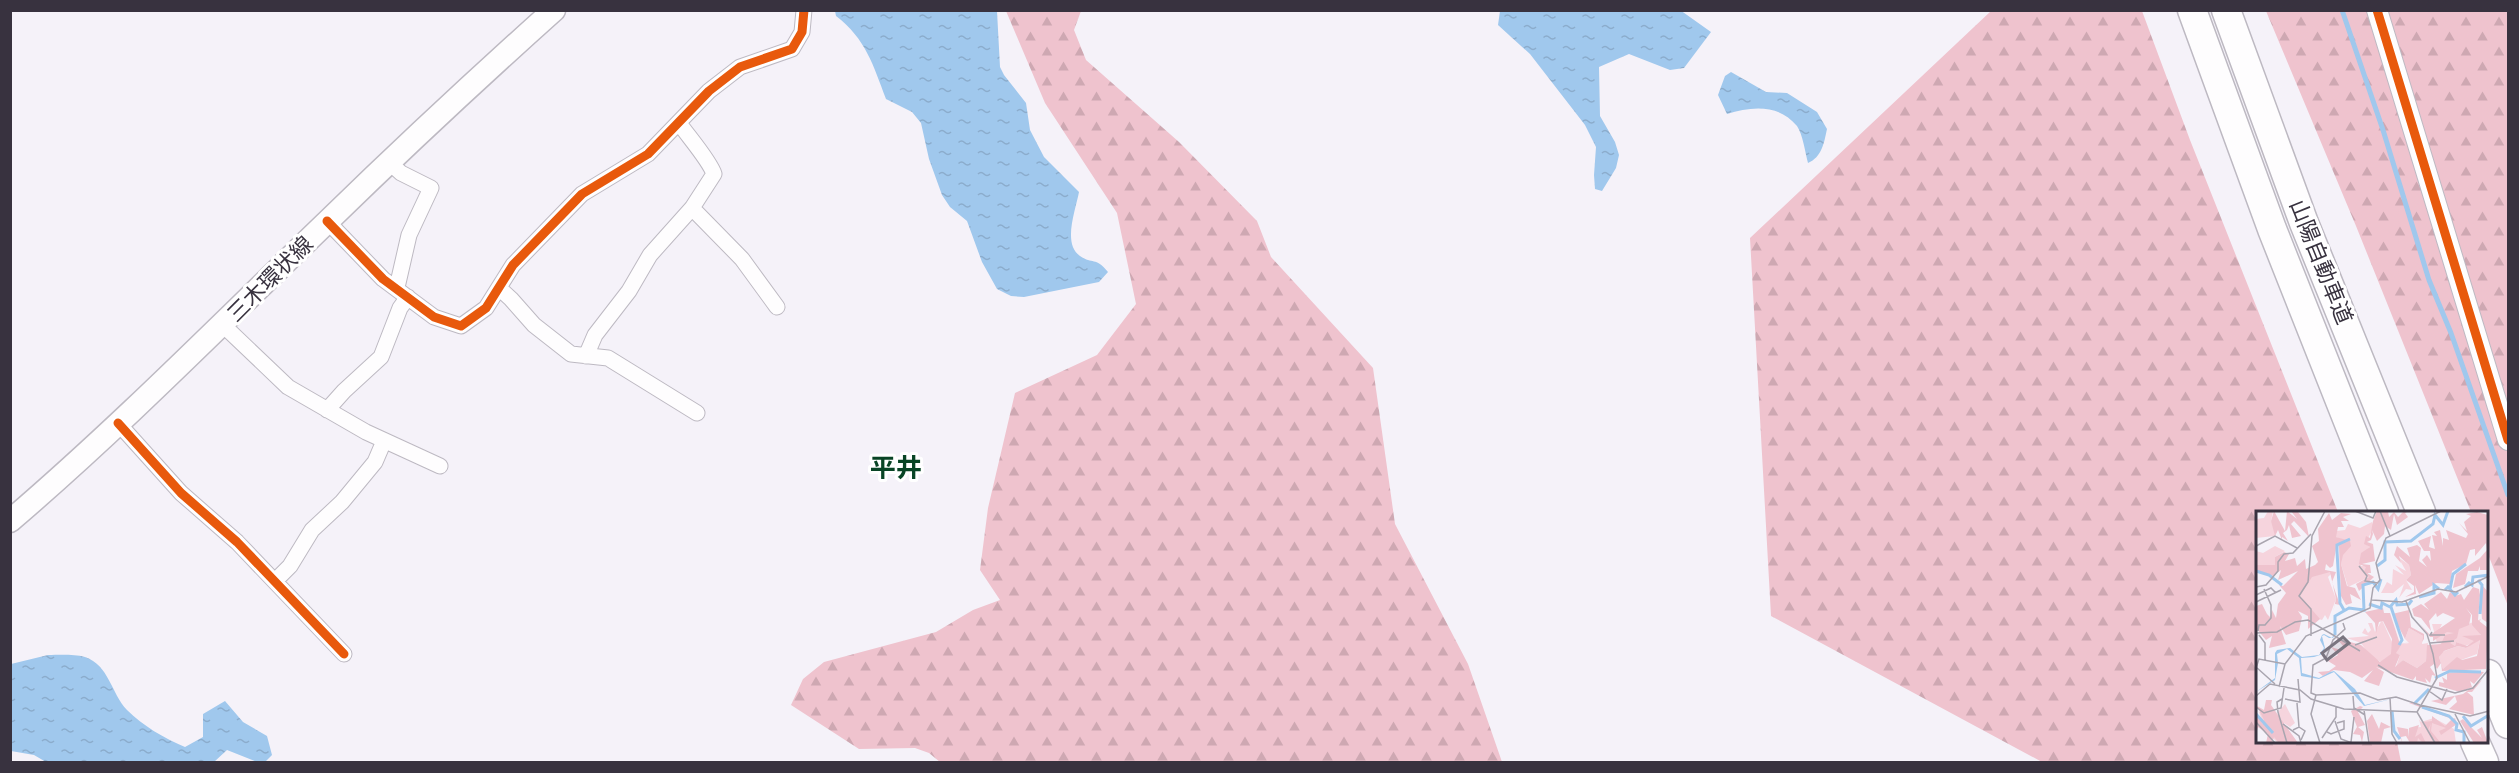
<svg xmlns="http://www.w3.org/2000/svg" width="2519" height="773" viewBox="0 0 2519 773" font-family="Figtree,'Noto Sans JP',sans-serif">
<style>
.forest{fill:url(#forest-firs)}
.water{fill:url(#water-ripples)}
.lines{fill:none;stroke-linecap:round;stroke-linejoin:round}
.stream{stroke:#a0c8ed;stroke-width:5}
.minor-casing{stroke:#bdb9c2;stroke-width:17}
.tertiary-casing{stroke:#bdb9c2;stroke-width:22}
.secondary-casing{stroke:#bdb9c2;stroke-width:25}
.motorway-casing{stroke:#bdb9c2;stroke-width:31}
.minor{stroke:#fefdfe;stroke-width:15}
.tertiary{stroke:#fefdfe;stroke-width:20}
.secondary{stroke:#fefdfe;stroke-width:22}
.motorway{stroke:#fefdfe;stroke-width:28}
.cycleway-casing{stroke:#fff;stroke-width:13}
.cycleway{stroke:#e8590c;stroke-width:9}
.labels{text-anchor:middle;dominant-baseline:central;stroke-width:6;stroke-linejoin:round;paint-order:stroke}
.street-label{font-size:22px;fill:#38323f;stroke:#fff}
.quarter-label{font-size:26px;font-weight:bold;fill:#084425;stroke:#fff}
.inset-river{fill:none;stroke:#a0c8ed;stroke-width:3}
.inset-road{fill:none;stroke:#a9a5af;stroke-width:1.5}
.view{fill:#7a7580;fill-opacity:0.15;stroke:#7a7580;stroke-width:3}
.inset-edge{fill:none;stroke:#38323f;stroke-width:3}
</style>
<defs>
<pattern id="forest-firs" width="22" height="20" patternUnits="userSpaceOnUse" patternTransform="scale(1.5)"><rect width="22" height="20" fill="#efc3ce"/><path d="M5 1l3.5 6h-7zM16 11l3.5 6h-7z" fill="#cea8b2"/></pattern>
<pattern id="water-ripples" width="26" height="14" patternUnits="userSpaceOnUse" patternTransform="scale(1.5)"><rect width="26" height="14" fill="#a0c8ed"/><path d="M2 4q2-2 4 0t4 0M15 11q2-2 4 0t4 0" fill="none" stroke="#8baccc"/></pattern>
</defs>
<rect width="100%" height="100%" fill="#f5f2f9"/>
<path class="forest" d="M 1006,11 L 1081,11 L 1074,30 L 1086,60 L 1179,142 L 1257,221 L 1271,257 L 1373,368 L 1395,524 L 1468,664 L 1502,762 L 940,762 L 929,753 L 915,748 L 859,749 L 791,705 L 803,679 L 824,662 L 936,632 L 973,610 L 1000,600 L 980,570 L 988,508 L 1015,393 L 1097,355 L 1136,304 L 1117,213 L 1045,103 Z
M 1991,11 L 2142,11 L 2190,140 L 2338,512 L 2258,512 L 2258,742 L 2397,742 L 2401,762 L 2042,762 L 1771,616 L 1750,238 Z
M 2266,11 L 2508,11 L 2508,606 L 2488,554 L 2488,512 L 2471,512 L 2356,226 Z"/>
<path class="water" d="M 1680,10 L 1711,32 L 1684,68 L 1670,70 L 1629,54 L 1599,67 L 1600,116 L 1615,142 L 1619,155 L 1616,168 L 1602,191 L 1595,189 L 1594,175 L 1596,147 L 1585,125 L 1530,54 L 1498,25 L 1500,11 Z
M 835,11 L 997,11 L 1000,67 L 1004,75 L 1026,103 L 1030,130 L 1044,157 L 1079,192 C 1076,209 1062,244 1080,256 C 1093,265 1095,256 1108,272 L 1099,282 L 1024,297 L 1011,296 L 997,289 L 982,262 L 967,221 L 950,207 L 942,195 L 929,159 L 921,123 L 912,112 L 886,99 C 873,65 866,39 836,16 Z
M 1731,72 L 1766,92 L 1787,93 L 1817,112 L 1827,129 C 1824,143 1822,157 1808,163 C 1805,152 1803,135 1797,126 C 1779,104 1752,106 1727,114 L 1718,95 L 1725,76 Z
M 48,655 C 59,655 74,654 85,657 C 109,665 111,693 127,710 C 143,726 164,738 185,747 L 203,737 L 203,714 L 225,701 L 243,722 L 267,736 L 272,755 L 265,762 L 257,762 L 227,750 L 214,762 L 46,762 L 34,755 L 11,751 L 11,664 Z"/>
<g class="lines">
<path class="stream" d="M 2342,10 L 2383,130 L 2429,280 L 2451,333 L 2508,495"/>
<g class="minor-casing">
<path id="minor" d="M 390,163 L 401,173 L 431,188 L 409,235 L 398,283 L 394,287
M 692,208 L 742,259 L 777,307
M 327,221 L 383,279 L 434,317 L 461,326 L 486,308 L 513,265 L 582,194 L 648,154 L 709,91 L 740,67 L 792,49 L 802,32 L 804,10
M 499,288 L 511,299 L 534,325 L 571,354 L 608,358 L 697,413
M 223,325 L 288,387 L 366,432 L 440,466
M 586,356 L 595,335 L 629,291 L 650,255 L 692,208 L 714,174 C 710,161 688,136 679,123
M 327,410 L 344,391 L 381,357 L 400,308 L 408,297
M 118,423 L 181,493 L 237,542 L 344,654
M 275,581 L 290,566 L 312,530 L 342,502 L 375,462 L 384,441"/>
</g>
<g class="tertiary-casing">
<path id="tertiary" d="M 2377,10 L 2508,440"/>
</g>
<g class="secondary-casing">
<path id="secondary" d="M 10,521 C 121,426 223,322 328,221 C 402,149 477,79 554,10"/>
</g>
<g class="motorway-casing">
<path id="motorway" d="M 2192,10 L 2272,229 L 2384,512
M 2226,10 L 2304,223 L 2421,512
M 2488,674 L 2508,724
M 2475,742 L 2484,762"/>
</g>
<use href="#minor" class="minor"/>
<use href="#tertiary" class="tertiary"/>
<use href="#secondary" class="secondary"/>
<use href="#motorway" class="motorway"/>
<g class="cycleway-casing">
<path id="cycleway" d="M 2377,10 L 2508,440
M 327,221 L 383,279 L 434,317 L 461,326 L 486,308 L 513,265 L 582,194 L 648,154 L 709,91 L 740,67 L 792,49 L 802,32 L 804,10
M 118,423 L 181,493 L 237,542 L 344,654"/>
</g>
<use href="#cycleway" class="cycleway"/>
</g>
<g class="labels">
<g class="street-label">
<text transform="translate(2321 262) rotate(68)">山陽自動車道</text>
<text transform="translate(270 279) rotate(-45)">三木環状線</text>
</g>
<g class="quarter-label">
<text x="896" y="468">平井</text>
</g>
</g>
<g transform="translate(2256 511)">
<rect width="232" height="232" fill="#f5f2f9"/>
<path d="M 12,0 L 17,0 L 15,10 L 20,16 L 19,25 L 0,27 L 0,8 L 8,7 ZM 116,11 L 118,16 L 109,33 L 114,36 L 105,45 L 105,55 L 110,55 L 113,66 L 92,76 L 85,53 L 87,29 L 80,26 L 80,20 L 89,19 L 92,13 L 104,17 ZM 19,35 L 29,40 L 19,46 L 19,54 L 0,54 L 0,40 L 7,42 ZM 142,46 L 153,54 L 155,64 L 150,69 L 156,79 L 150,78 L 143,87 L 148,73 L 137,82 L 125,82 L 131,71 L 136,74 L 137,58 L 148,64 L 139,54 L 150,60 ZM 69,59 L 76,62 L 72,66 L 80,88 L 72,109 L 69,104 L 66,109 L 60,107 L 44,85 L 55,66 ZM 225,108 L 221,116 L 225,124 L 217,129 L 224,129 L 221,143 L 205,149 L 201,147 L 187,158 L 183,146 L 186,141 L 202,135 L 210,137 L 217,132 L 209,135 L 200,131 L 199,135 L 181,132 L 176,113 L 186,113 L 183,119 L 202,117 ZM 126,109 L 136,131 L 136,143 L 125,151 L 114,145 L 105,132 L 91,127 L 113,125 L 106,122 L 109,117 L 112,122 L 115,119 L 112,112 L 116,112 L 119,121 ZM 153,117 L 167,125 L 166,133 L 172,132 L 170,150 L 161,157 L 147,149 L 140,156 L 144,144 L 139,142 L 146,133 L 153,132 L 149,128 ZM 29,193 L 39,212 L 34,216 L 28,212 L 30,232 L 22,232 L 0,211 L 0,204 L 8,214 L 3,201 L 24,204 L 22,201 ZM 178,207 L 198,218 L 200,232 L 155,232 L 153,217 L 165,216 L 163,208 L 165,211 Z" fill="#f6d4dd"/>
<path d="M 18,0 L 29,20 L 31,0 L 41,8 L 35,0 L 42,1 L 50,11 L 53,26 L 38,10 L 35,13 L 45,25 L 36,27 L 33,14 L 31,19 L 27,22 L 32,30 L 26,26 L 26,29 L 22,19 L 19,25 L 15,10 ZM 121,0 L 132,0 L 133,6 L 138,1 L 142,6 L 147,1 L 153,0 L 149,2 L 152,6 L 141,14 L 138,3 L 135,19 L 129,15 L 128,23 L 121,30 L 116,19 L 117,23 L 115,29 L 111,31 L 117,33 L 119,50 L 106,53 L 114,54 L 115,62 L 111,62 L 118,66 L 103,80 L 100,73 L 113,66 L 108,61 L 110,56 L 103,53 L 105,42 L 114,36 L 108,33 L 110,25 L 114,27 L 117,10 ZM 221,1 L 232,4 L 232,56 L 231,59 L 224,59 L 224,55 L 222,60 L 212,60 L 209,73 L 197,77 L 200,63 L 224,47 L 231,39 L 230,32 L 219,45 L 219,38 L 214,39 L 210,53 L 196,60 L 194,73 L 180,72 L 163,83 L 159,74 L 160,83 L 149,86 L 158,81 L 158,75 L 150,69 L 155,64 L 153,54 L 143,45 L 145,52 L 138,44 L 141,35 L 154,46 L 151,37 L 161,34 L 165,37 L 163,50 L 171,56 L 166,49 L 171,44 L 175,50 L 174,40 L 168,40 L 162,30 L 175,25 L 173,36 L 179,38 L 176,24 L 181,25 L 178,21 L 184,19 L 187,35 L 187,27 L 193,29 L 190,19 L 210,27 L 212,23 L 203,12 L 211,20 L 208,11 L 215,5 L 210,3 ZM 73,2 L 76,9 L 85,2 L 95,3 L 87,6 L 93,10 L 85,10 L 88,16 L 82,16 L 80,26 L 94,30 L 95,35 L 87,44 L 85,53 L 91,75 L 99,77 L 105,89 L 94,83 L 96,92 L 90,94 L 85,85 L 83,36 L 81,32 L 77,55 L 74,57 L 70,53 L 69,59 L 80,61 L 76,71 L 84,94 L 79,93 L 77,101 L 80,88 L 74,61 L 56,66 L 44,85 L 64,108 L 52,118 L 52,105 L 42,100 L 46,106 L 43,120 L 30,124 L 24,115 L 30,133 L 13,137 L 16,125 L 10,129 L 0,117 L 0,95 L 6,93 L 11,103 L 14,106 L 16,99 L 20,107 L 22,93 L 30,82 L 23,74 L 27,75 L 42,60 L 22,69 L 25,59 L 17,65 L 0,59 L 0,54 L 19,54 L 19,46 L 28,41 L 33,43 L 29,50 L 39,47 L 41,55 L 49,48 L 50,58 L 59,54 L 62,51 L 56,35 L 63,30 L 62,18 ZM 226,74 L 232,81 L 232,112 L 226,108 L 224,84 L 222,109 L 232,117 L 230,158 L 186,160 L 185,152 L 181,158 L 178,153 L 174,156 L 180,165 L 176,164 L 174,172 L 169,167 L 171,172 L 160,169 L 160,165 L 157,169 L 120,156 L 128,161 L 123,175 L 108,170 L 117,159 L 106,167 L 94,161 L 78,159 L 67,165 L 62,161 L 73,160 L 80,155 L 72,150 L 82,144 L 75,136 L 85,139 L 88,136 L 80,127 L 105,134 L 124,151 L 135,143 L 136,128 L 127,110 L 123,111 L 120,122 L 119,112 L 109,101 L 127,97 L 128,102 L 134,102 L 144,133 L 154,131 L 146,133 L 140,142 L 144,144 L 139,156 L 147,149 L 161,157 L 170,150 L 171,134 L 185,133 L 189,124 L 198,122 L 191,121 L 177,130 L 177,126 L 174,126 L 163,112 L 174,124 L 199,107 L 187,102 L 181,106 L 180,102 L 173,110 L 175,120 L 165,107 L 158,105 L 156,98 L 165,93 L 173,99 L 168,93 L 185,81 L 191,88 L 194,81 L 199,85 L 205,83 L 208,89 L 217,76 L 223,78 L 224,84 ZM 210,97 L 216,104 L 216,114 L 225,124 L 206,125 L 218,130 L 211,135 L 200,131 L 199,135 L 194,132 L 201,127 L 203,118 L 213,114 L 215,104 ZM 224,129 L 221,145 L 206,149 L 201,146 L 187,158 L 183,146 L 188,140 L 202,135 L 210,137 ZM 153,99 L 155,116 L 168,123 L 168,128 L 166,131 L 167,125 L 153,117 L 149,128 L 136,103 ZM 213,160 L 228,161 L 218,173 L 214,170 L 216,176 L 204,181 L 183,175 L 183,171 L 188,172 L 186,166 L 191,169 L 191,162 ZM 226,169 L 216,181 L 211,181 L 217,186 L 218,204 L 193,198 L 201,191 L 199,185 L 190,194 L 175,190 L 207,183 ZM 10,189 L 16,189 L 15,194 L 42,232 L 23,232 L 18,226 L 16,232 L 10,232 L 12,223 L 2,216 L 0,223 L 0,204 L 7,213 L 8,209 L 1,195 L 8,199 ZM 153,192 L 156,192 L 159,193 L 160,193 L 194,205 L 197,208 L 199,207 L 201,213 L 185,224 L 183,220 L 190,217 L 176,212 L 175,220 L 184,231 L 179,232 L 173,221 L 175,212 L 172,220 L 168,211 L 176,210 L 176,205 L 189,215 L 196,208 ZM 104,195 L 107,196 L 102,201 L 109,214 L 102,216 L 108,221 L 106,231 L 104,224 L 97,223 L 101,216 L 95,200 ZM 116,203 L 123,218 L 125,211 L 135,216 L 128,218 L 125,232 L 114,232 L 111,210 ZM 207,208 L 226,227 L 221,219 L 226,216 L 232,232 L 218,232 L 204,210 ZM 163,214 L 159,226 L 165,222 L 170,232 L 175,232 L 167,232 L 162,227 L 161,232 L 154,232 L 150,225 L 145,226 L 146,232 L 141,216 L 152,218 L 153,226 L 153,217 Z" fill="#efc3ce" fill-rule="evenodd"/>
<path d="M 80,119 L 80,122 L 77,127 L 73,127 L 68,124 L 66,125 L 69,137 L 67,142 L 64,144 L 58,146 L 45,147 L 46,162 L 63,167 L 74,161 L 78,160 L 99,178 L 109,194 L 139,187 L 108,195 L 78,161 L 63,168 L 45,165 L 43,147 L 31,138 L 21,143 L 22,152 L 19,169 L 0,181 L 19,167 L 19,142 L 21,139 L 34,137 L 46,146 L 63,144 L 68,137 L 64,129 L 66,124 L 68,123 L 76,127 Z" fill="#a0c8ed"/>
<path class="inset-river" d="M 121,55 L 129,49 L 129,31 L 155,30 L 177,13 L 179,4 L 187,14 L 192,0M 0,60 L 13,64 L 26,74M 222,69 L 226,74 L 224,103M 209,76 L 213,72 L 216,74 L 217,66 L 233,64M 194,78 L 197,63 L 210,53M 189,79 L 192,76 L 199,84 L 202,81M 163,86 L 178,82 L 178,74 L 183,78M 113,93 L 125,97 L 126,92 L 134,96 L 140,89 L 141,94 L 153,93 L 156,89M 135,96 L 146,129 L 143,134M 88,99 L 84,92 L 81,40 L 81,34 L 94,28M 79,124 L 79,105 L 93,97 L 108,99 L 107,74 L 117,71 L 122,78 L 125,68M 179,167 L 194,160 L 225,161M 158,193 L 173,178M 166,196 L 193,205 L 201,213 L 200,219 L 208,221 L 208,232M 136,200 L 138,220 L 144,228M 0,203 L 17,222M 207,205 L 215,215 L 233,204"/>
<path class="inset-road" d="M 99,0 L 117,7 L 120,0M 124,0 L 134,25M 0,35 L 19,25 L 41,37M 103,55 L 111,65 L 109,70 L 122,72M 0,76 L 10,74 L 22,60 L 22,51 L 28,43 L 37,42 L 55,23M 0,84 L 15,77 L 20,82M 116,89 L 146,91 L 182,78 L 200,81 L 233,65M 150,90 L 156,106 L 171,123 L 177,143 L 181,167 L 161,201 L 179,232M 0,91 L 25,79M 2,120 L 3,114 L 9,114 L 15,107 L 15,94 L 8,78M 176,121 L 174,124 L 189,124M 0,122 L 21,121 L 39,111 L 52,109 L 104,140M 3,124 L 9,132 L 9,149M 55,125 L 55,98 L 43,85 L 52,71 L 56,25 L 69,0M 174,132 L 198,130M 99,134 L 121,126M 122,154 L 141,166 L 199,182 L 217,177 L 233,158M 0,156 L 19,173M 0,157 L 3,148 L 29,153M 23,176 L 29,153 L 50,125 L 114,97 L 117,77 L 124,69 L 120,52 L 130,27 L 185,0M 173,180 L 186,189 L 191,178M 60,184 L 104,182 L 122,189 L 140,186 L 164,194M 0,185 L 14,173 L 44,179 L 55,188 L 88,198 L 162,201M 97,185 L 98,197 L 109,204M 134,187 L 136,223 L 141,232M 26,188 L 21,191 L 22,201 L 31,232M 29,188 L 44,191 L 42,168M 41,192 L 43,216M 164,194 L 214,205 L 233,200M 0,196 L 8,202 L 25,197 L 28,177M 108,199 L 113,232M 199,203 L 214,232M 79,210 L 85,228 L 96,232M 0,211 L 19,232M 27,213 L 43,225 L 45,232M 37,219 L 43,216 L 49,220 L 45,229M 71,221 L 75,223 L 88,218 L 88,210 L 81,212M 66,227 L 80,206 L 80,195M 95,231 L 98,206M 64,232 L 55,203 L 60,184 L 55,182 L 57,154 L 70,147 L 77,129 L 89,118 L 87,112"/>
<path class="view" d="M 87,126 L 93,132 L 71,149 L 66,142 Z"/>
<rect width="232" height="232" class="inset-edge"/>
</g>
<rect width="2519" height="773" fill="none" stroke="#38323f" stroke-width="24"/>
</svg>
